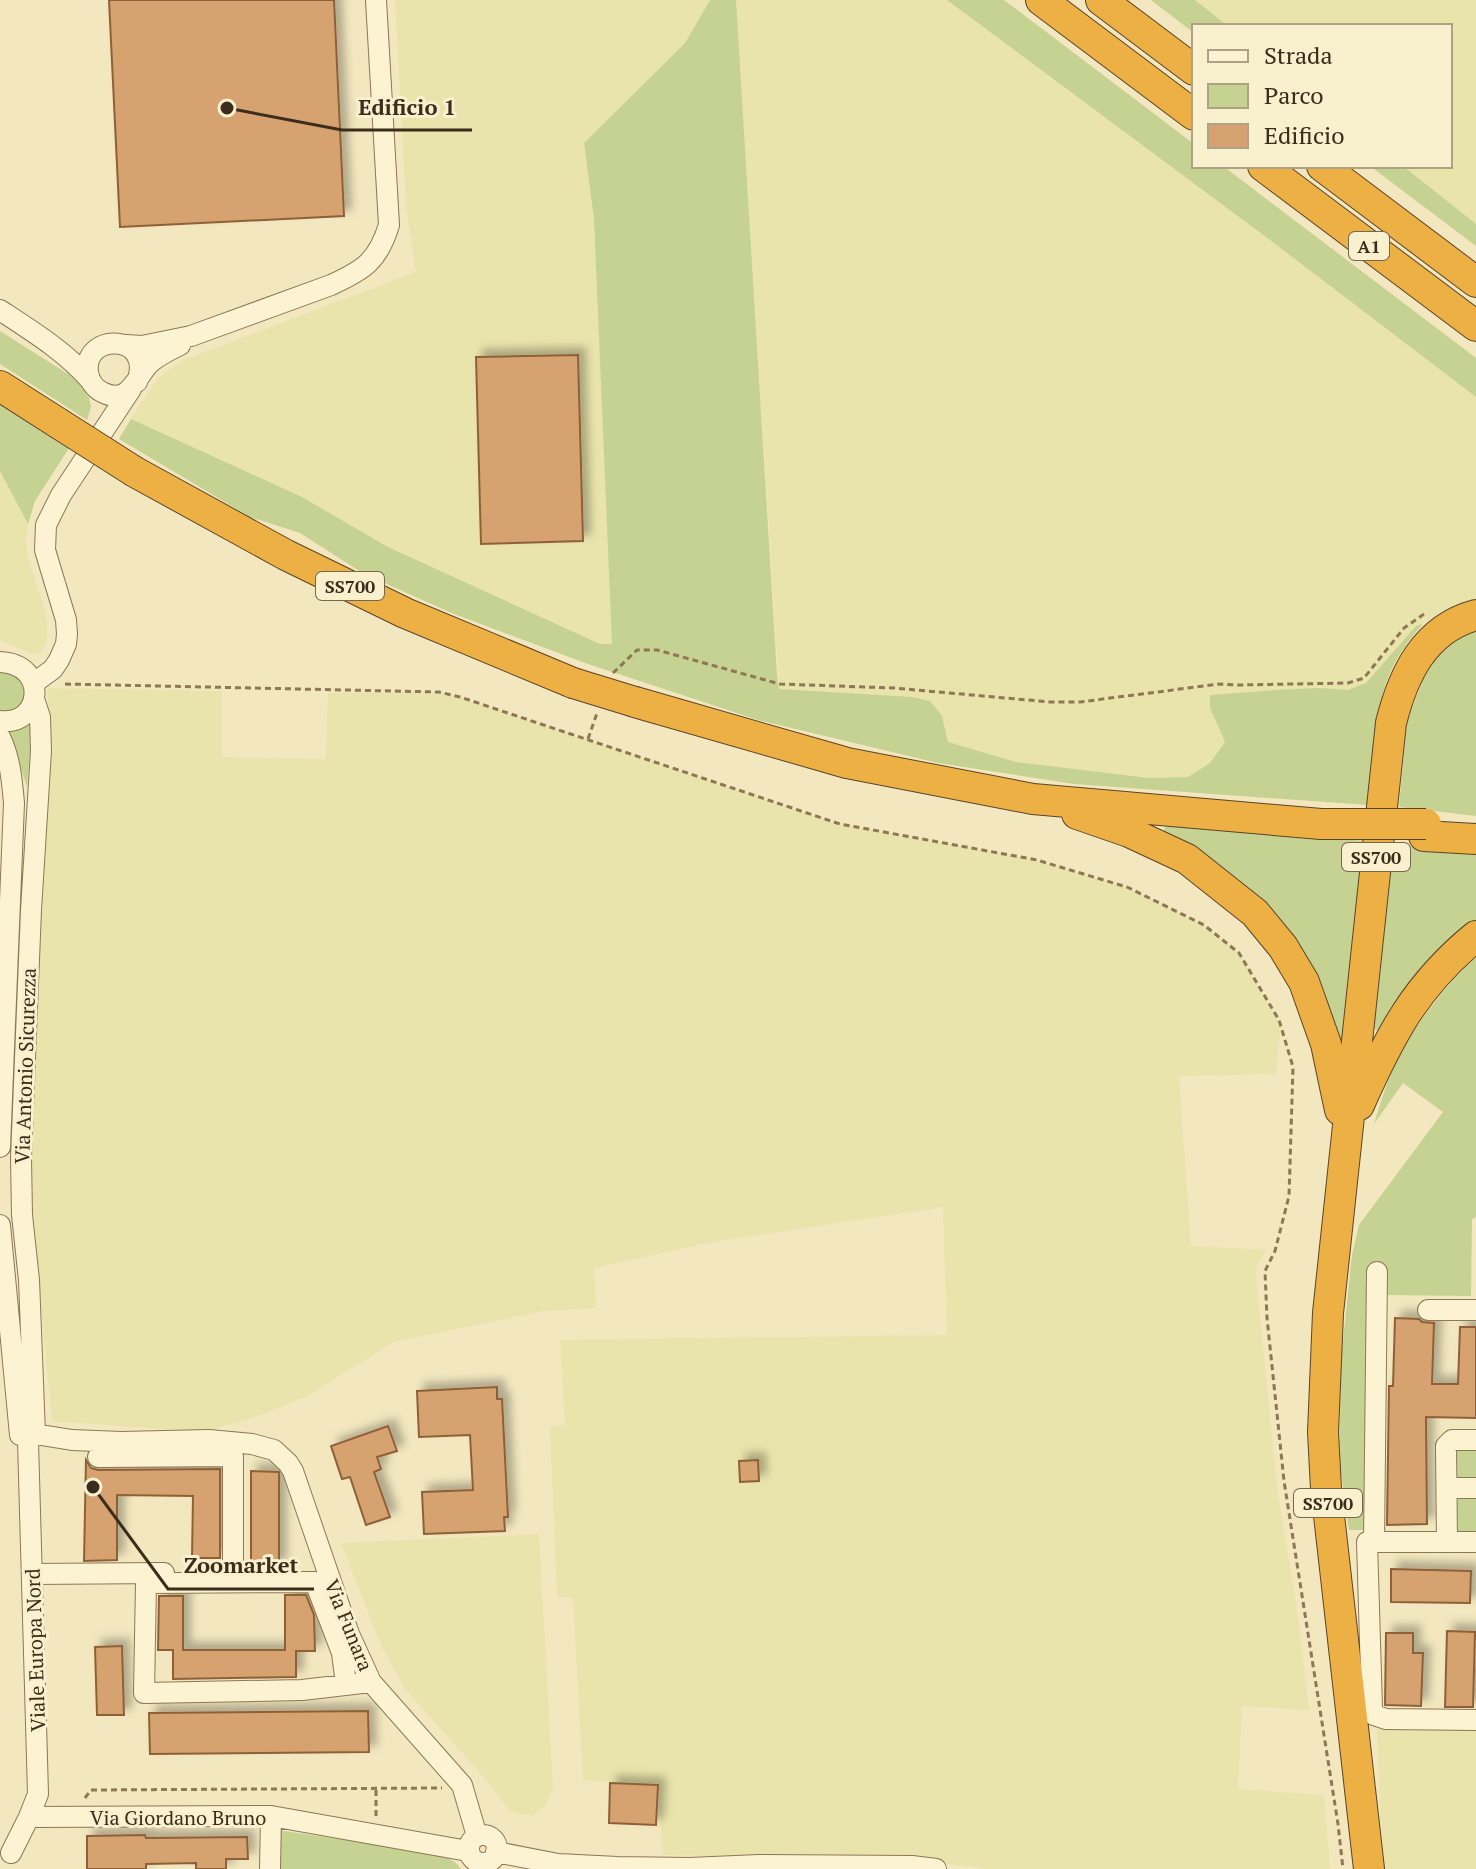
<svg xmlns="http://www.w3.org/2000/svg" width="1476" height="1869" viewBox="0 0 1476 1869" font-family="'PT Serif',serif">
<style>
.farmland{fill:#e9e4ab}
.green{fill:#c5d291}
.building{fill:#d5a270;stroke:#8f6138;stroke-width:2;filter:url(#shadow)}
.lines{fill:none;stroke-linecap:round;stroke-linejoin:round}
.minor-casing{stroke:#8d7755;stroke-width:22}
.highway-casing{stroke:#5a442a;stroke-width:32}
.path{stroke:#8d7755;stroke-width:3;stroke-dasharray:6 4;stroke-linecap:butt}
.minor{stroke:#fcf3d2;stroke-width:20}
.highway{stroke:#ecb045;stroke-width:30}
.highway-bridge-casing{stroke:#5a442a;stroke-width:32;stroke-linecap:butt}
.highway-bridge{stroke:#ecb045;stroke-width:30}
.labels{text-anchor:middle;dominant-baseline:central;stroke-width:6;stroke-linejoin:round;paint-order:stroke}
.shield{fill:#f9f0ce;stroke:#746851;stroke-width:2}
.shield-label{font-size:18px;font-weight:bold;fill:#3b2d1b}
.street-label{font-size:20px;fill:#3b2d1b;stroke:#f9f0ce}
.leader{fill:none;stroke:#3b2d1b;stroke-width:3}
.callout-dot{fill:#3b2d1b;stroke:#f9f0ce;stroke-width:3}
.callout-label{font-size:22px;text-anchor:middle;font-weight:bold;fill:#3b2d1b;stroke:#f9f0ce;stroke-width:6;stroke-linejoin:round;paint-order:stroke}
</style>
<defs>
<filter id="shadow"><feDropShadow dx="7" dy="-7" stdDeviation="4" flood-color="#0004"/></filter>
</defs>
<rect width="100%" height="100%" fill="#f2e7be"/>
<path class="farmland" d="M 395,0 L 710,0 L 685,43 L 584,143 L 594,219 L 613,645 L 600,644 L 388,547 L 302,497 L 131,419 L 158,378 L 181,361 L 416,272 L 406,205 Z
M 736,0 L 947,0 L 1270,240 L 1476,397 L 1476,599 L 1466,602 L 1443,612 L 1423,624 L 1416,626 L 1366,683 L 1348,690 L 1320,688 L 1210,708 L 1225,742 L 1210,763 L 1188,777 L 1149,778 L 1016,762 L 948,742 L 942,716 L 779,689 Z
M 1195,0 L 1476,0 L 1476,224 L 1403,166 L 1450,166 L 1450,26 L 1228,26 Z
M 0,471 L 28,524 L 26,539 L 28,557 L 45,610 L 47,623 L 47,640 L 40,653 L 34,655 L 0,640 Z
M 48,688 L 222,691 L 222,757 L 326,759 L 328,693 L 439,692 L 460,697 L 840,824 L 1037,860 L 1127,887 L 1204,925 L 1239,953 L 1281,1026 L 1276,1074 L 1179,1076 L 1191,1246 L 1266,1250 L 1258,1265 L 1256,1274 L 1259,1306 L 1278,1494 L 1298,1615 L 1309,1710 L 1242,1706 L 1238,1789 L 1324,1795 L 1330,1869 L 987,1869 L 911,1859 L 663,1855 L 657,1785 L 583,1780 L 573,1598 L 557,1597 L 550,1426 L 565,1425 L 560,1340 L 947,1335 L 943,1207 L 713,1242 L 594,1268 L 596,1308 L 544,1311 L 393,1342 L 306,1397 L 258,1416 L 204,1432 L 52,1421 L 30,1196 Z
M 539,1534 L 553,1788 L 546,1805 L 533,1815 L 520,1814 L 511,1811 L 476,1768 L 405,1689 L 381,1645 L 341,1543 Z
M 1377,1725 L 1476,1726 L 1476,1869 L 1382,1869 Z"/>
<path class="green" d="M 710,0 L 736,0 L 777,675 L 779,689 L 913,697 L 930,701 L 942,716 L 948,742 L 1016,762 L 1149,778 L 1188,777 L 1210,763 L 1225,742 L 1210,708 L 1210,695 L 1275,690 L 1320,688 L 1348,690 L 1366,683 L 1416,626 L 1423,624 C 1410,638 1399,654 1391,670 C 1373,712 1373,761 1368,805 L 1074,784 L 938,763 L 758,720 L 588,664 L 454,614 L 364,574 L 300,533 L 250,517 L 119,439 L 131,419 L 302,497 L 388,547 L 600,644 L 612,644 L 594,219 L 584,143 L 685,43 Z
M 947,0 L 1004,0 L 1194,144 L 1194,166 L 1223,166 L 1476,358 L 1476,397 L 1270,240 Z
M 1151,0 L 1195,0 L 1228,26 L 1194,26 L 1194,33 Z
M 1370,166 L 1403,166 L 1476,224 L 1476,246 Z
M 0,331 L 76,379 L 89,398 L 91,407 L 87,420 L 0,364 Z
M 0,399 L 71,445 L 35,501 L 28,524 L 0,471 Z
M 1476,627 L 1476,816 L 1399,807 L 1407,721 L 1423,680 L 1438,654 L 1449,643 Z
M 4,672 C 9,673 14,673 17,676 C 28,685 27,705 13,710 C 13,711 1,711 0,712 L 0,673 Z
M 33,716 L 27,787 L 8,729 Z
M 1170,823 L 1365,841 L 1346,1033 L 1342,1039 L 1336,1038 L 1310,974 L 1163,832 L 1166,825 Z
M 1394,845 L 1476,851 L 1476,922 L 1380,1032 L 1374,1029 Z
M 1476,958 L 1476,1217 L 1472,1219 L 1471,1296 L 1385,1295 L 1380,1530 L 1349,1530 L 1339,1460 L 1341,1361 L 1352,1255 L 1359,1225 L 1443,1112 L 1403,1083 L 1374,1124 C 1380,1105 1386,1084 1394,1066 C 1408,1035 1450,978 1476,958 Z
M 1452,1440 L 1476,1440 L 1476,1542 L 1447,1542 Z
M 277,1830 L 441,1854 L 456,1863 L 461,1869 L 277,1869 Z"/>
<path class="building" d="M 109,0 L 334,0 L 344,216 L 120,227 Z
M 578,355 L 583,541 L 481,544 L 476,357 Z
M 1395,1318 L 1419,1319 L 1422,1322 L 1434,1323 L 1432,1384 L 1458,1384 L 1460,1327 L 1476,1327 L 1476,1418 L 1426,1417 L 1427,1524 L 1387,1525 L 1389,1386 L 1393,1386 Z
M 497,1387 L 497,1399 L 502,1399 L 508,1517 L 504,1517 L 505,1531 L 424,1534 L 422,1492 L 473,1490 L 470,1435 L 419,1437 L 417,1391 Z
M 388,1426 L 397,1451 L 377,1457 L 381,1469 L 374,1472 L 390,1517 L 366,1525 L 350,1477 L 342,1479 L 331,1446 Z
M 86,1460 L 91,1468 L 98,1470 L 220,1469 L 220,1558 L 192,1558 L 193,1496 L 117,1495 L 117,1560 L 84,1561 Z
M 758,1460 L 759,1481 L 740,1482 L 739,1461 Z
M 251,1471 L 279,1472 L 279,1566 L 251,1566 Z
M 1391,1569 L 1471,1571 L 1470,1603 L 1391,1602 Z
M 285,1595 L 306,1595 L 314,1615 L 315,1651 L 296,1651 L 296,1677 L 173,1679 L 173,1650 L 158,1650 L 159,1596 L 183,1596 L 183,1650 L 285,1650 Z
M 1447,1631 L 1475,1632 L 1473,1707 L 1445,1707 Z
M 1386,1633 L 1413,1633 L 1413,1653 L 1423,1653 L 1421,1706 L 1385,1705 Z
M 122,1646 L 124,1715 L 97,1715 L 95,1647 Z
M 368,1711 L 369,1752 L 150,1754 L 149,1713 Z
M 610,1783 L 658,1785 L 656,1825 L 609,1823 Z
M 145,1835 L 146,1838 L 247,1837 L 248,1859 L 226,1859 L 226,1869 L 196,1869 L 196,1863 L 146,1864 L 146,1869 L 87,1869 L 87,1836 Z"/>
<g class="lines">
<g class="minor-casing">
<path id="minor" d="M 0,310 C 32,331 66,352 91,381
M 126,345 L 142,346 L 191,336 L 331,285 C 364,270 378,261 389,225 L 376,0
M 137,382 C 155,334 83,331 88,372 C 89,380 94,388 102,392 C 128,406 135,379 149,364 C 157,356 170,350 180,345
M 0,662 C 49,664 43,726 0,721
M 34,683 L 53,669 L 59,660 L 66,644 L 67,634 L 66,620 L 45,550 L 46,525 L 61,495 L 131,389
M 34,699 L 40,717 L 41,751 L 31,910 L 21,1158 L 22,1215 L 29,1280 L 35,1434
M 0,737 C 10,758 12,780 14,803 L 0,1147
M 0,1225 L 20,1435
M 1428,1310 L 1476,1310
M 35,1434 L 72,1440 L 121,1442 L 209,1440 L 252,1444 L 274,1450 L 288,1463 L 293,1471 L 349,1634 L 371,1682 L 462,1785 L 477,1836
M 98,1457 L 233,1456 L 233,1572 L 208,1572
M 1447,1488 L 1476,1488
M 1374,1542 L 1377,1272
M 1447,1542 L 1446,1446 L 1452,1440 L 1476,1440
M 1476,1542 L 1367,1542 L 1372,1708 L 1374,1715 L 1386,1719 L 1476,1720
M 32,1574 L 164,1573
M 346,1684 L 342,1653 L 315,1582 L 146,1583 L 144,1693 L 302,1690 L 371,1682
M 29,1817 L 271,1816 L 468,1851
M469 1849a14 14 0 1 1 28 0a14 14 0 1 1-28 0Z
M 496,1852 L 558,1864 L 617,1867 L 689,1868 L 759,1865 L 912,1866 L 936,1869
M 11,1853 L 29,1817 L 38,1794 L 28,1441
M 270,1869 L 271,1816"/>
</g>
<g class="highway-casing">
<path id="highway" d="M 1041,0 L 1194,115
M 1101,0 L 1194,70
M 1263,166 L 1476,326
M 1322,166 L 1476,282
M 0,386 L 58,423
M 135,472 L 286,555 L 405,613 L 573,683
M 635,702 L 847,763 L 1033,799 L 1321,824
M 1077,814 L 1129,832 L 1187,859 L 1255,913 L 1283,947 L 1304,982 L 1326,1044 L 1340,1110
M 1424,836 L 1476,839
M 1359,1105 C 1390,1035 1416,985 1476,936
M 1369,1869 L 1326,1489 L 1323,1432 L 1328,1313 L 1391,723 C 1403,675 1424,629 1476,615"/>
</g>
<path class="path" d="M 613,673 L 637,650 L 657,650 L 780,684 L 894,688 L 1050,702 L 1080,702 L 1219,684 L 1239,685 L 1348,683 L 1364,678 L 1404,628 L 1424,614
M 65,684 L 439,692 L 460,697 L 840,824 L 1037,860 L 1127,887 L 1204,925 L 1239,953 L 1279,1020 L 1293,1067 L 1289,1196 L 1275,1251 L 1265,1271 L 1267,1318 L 1284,1481 L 1338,1824 L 1343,1869
M 588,739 L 597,713
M 85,1798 L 91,1790 L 442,1788
M 376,1816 L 376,1788"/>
<use href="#minor" class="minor"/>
<use href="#highway" class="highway"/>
<g class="highway-bridge-casing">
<path id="highway-bridge" d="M 58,423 L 135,472
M 573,683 L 635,702
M 1321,824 L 1426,824"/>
</g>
<use href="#highway-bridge" class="highway-bridge"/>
</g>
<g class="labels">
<g class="shield">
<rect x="1349" y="232" width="40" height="28" rx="6"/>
<rect x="316" y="572" width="68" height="28" rx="6"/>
<rect x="1342" y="843" width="68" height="28" rx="6"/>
<rect x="1294" y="1489" width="68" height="28" rx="6"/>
</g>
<g class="shield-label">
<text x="1369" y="246">A1</text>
<text x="350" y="586">SS700</text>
<text x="1376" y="857">SS700</text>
<text x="1328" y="1503">SS700</text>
</g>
<g class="street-label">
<text transform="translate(25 1066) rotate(-88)">Via Antonio Sicurezza</text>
<text transform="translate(349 1625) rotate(68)">Via Funara</text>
<text transform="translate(35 1650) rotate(-92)">Viale Europa Nord</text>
<text x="178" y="1817">Via Giordano Bruno</text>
</g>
</g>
<path class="leader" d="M227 108L342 130H472M93 1487L168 1589H314"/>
<g class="callout-dot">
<circle cx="227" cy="108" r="8"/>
<circle cx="93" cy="1487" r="8"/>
</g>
<g class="callout-label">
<text x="407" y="115">Edificio 1</text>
<text x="241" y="1573">Zoomarket</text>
</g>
<rect x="1192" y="24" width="260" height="144" fill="#f9f0ce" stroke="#ada286" stroke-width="2"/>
<rect x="1208" y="50" width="40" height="12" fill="#fcf3d2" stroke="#ada286" stroke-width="2"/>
<text x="1264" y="64" font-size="24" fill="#3b2d1b">Strada</text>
<rect x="1208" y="84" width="40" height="24" fill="#c5d291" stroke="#ada286" stroke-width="2"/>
<text x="1264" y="104" font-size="24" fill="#3b2d1b">Parco</text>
<rect x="1208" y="124" width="40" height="24" fill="#d5a270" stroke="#ada286" stroke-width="2"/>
<text x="1264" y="144" font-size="24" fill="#3b2d1b">Edificio</text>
</svg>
